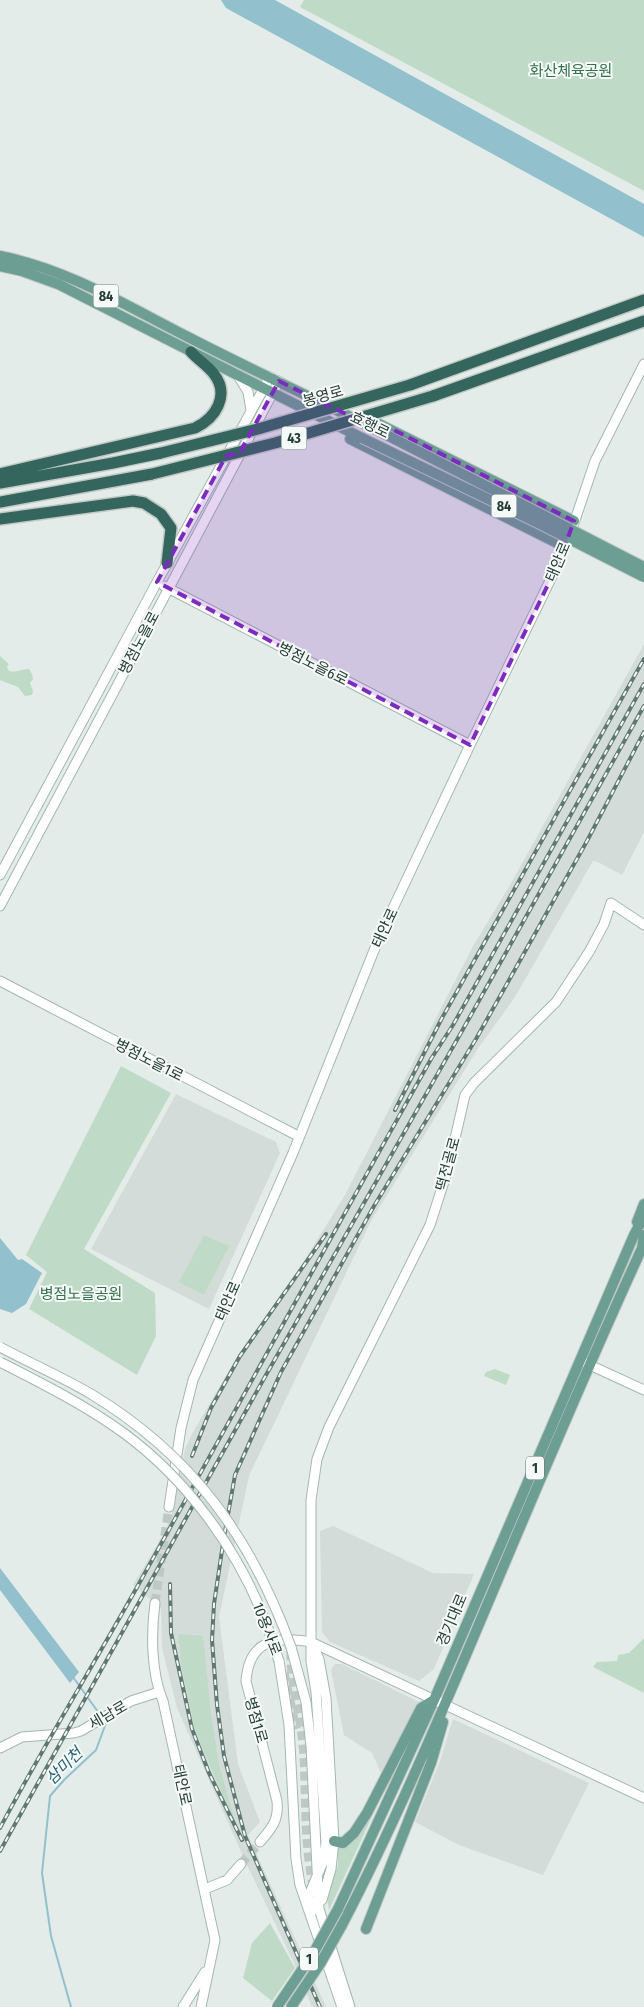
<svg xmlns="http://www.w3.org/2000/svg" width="644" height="2007" viewBox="0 0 644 2007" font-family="'Fira Sans Condensed','Noto Sans KR',sans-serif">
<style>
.built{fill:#d3dcd8}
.green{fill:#bfdbc8}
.water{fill:#92c0cc}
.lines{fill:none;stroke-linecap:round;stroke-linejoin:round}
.stream{stroke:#92c0cc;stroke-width:2}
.secondary-tunnel{stroke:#bec9c5;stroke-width:9;stroke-dasharray:9 4.5;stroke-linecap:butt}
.secondary-casing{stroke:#a4b7b1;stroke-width:11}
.primary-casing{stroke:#c2c9c7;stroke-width:12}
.highway-casing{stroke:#c2c9c7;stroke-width:14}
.secondary{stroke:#fff;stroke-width:9}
.primary{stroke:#6d9e93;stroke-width:10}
.highway{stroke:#34665e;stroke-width:11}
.rail-casing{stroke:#607872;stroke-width:4}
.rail{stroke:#f5f9f7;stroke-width:2;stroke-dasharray:5.5;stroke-linecap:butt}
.secondary-bridge-casing{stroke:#a4b7b1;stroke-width:11;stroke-linecap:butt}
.primary-bridge-casing{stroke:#c2c9c7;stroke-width:12;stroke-linecap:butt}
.highway-bridge-casing{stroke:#c2c9c7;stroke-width:14;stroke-linecap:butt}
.secondary-bridge{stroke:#fff;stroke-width:9}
.primary-bridge{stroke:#6d9e93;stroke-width:10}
.highway-bridge{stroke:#34665e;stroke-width:11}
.marked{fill:#7b2cbf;fill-opacity:0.2;stroke:#7b2cbf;stroke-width:4;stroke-dasharray:10 6;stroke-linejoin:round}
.labels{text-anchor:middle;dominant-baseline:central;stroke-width:4;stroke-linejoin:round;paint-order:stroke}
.shield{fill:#f5f9f7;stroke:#637571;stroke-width:1}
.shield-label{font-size:14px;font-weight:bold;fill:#253d37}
.park-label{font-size:15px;fill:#33704d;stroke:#f5f9f7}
.street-label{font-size:15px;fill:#253d37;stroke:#f5f9f7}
.water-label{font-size:16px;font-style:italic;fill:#246373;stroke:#f5f9f7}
</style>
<rect width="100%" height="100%" fill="#e4ece9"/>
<path class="built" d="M 644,644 L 644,831 L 640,840 L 622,875 L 598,862 L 593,861 L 515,997 L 477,1050 L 371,1221 L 249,1476 L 219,1617 L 238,1764 L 260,1822 L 248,1835 L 326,2007 L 312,2007 L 294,1963 L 247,1865 L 177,1708 L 162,1648 L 161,1609 L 133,1585 L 166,1530 L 173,1510 L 185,1449 L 193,1432 L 234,1362 L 296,1274 L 345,1195 L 473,946 L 510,885 Z
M 176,1094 L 276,1142 L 280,1153 L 209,1309 L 91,1249 Z
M 333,1526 L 433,1573 L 474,1574 L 434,1669 L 419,1681 L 330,1642 L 322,1632 L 320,1531 Z
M 335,1664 L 342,1664 L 421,1703 L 382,1775 L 372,1753 L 344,1735 L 331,1670 Z
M 453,1719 L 589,1783 L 543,1875 L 459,1845 L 415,1822 L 439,1764 Z"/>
<path class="green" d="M 304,0 L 644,0 L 644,191 L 300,7 Z
M 0,656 L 9,664 L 7,667 L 9,671 C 16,673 21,669 29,669 L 32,674 L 33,679 L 30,683 L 33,691 L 32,695 L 25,696 L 18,687 L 0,680 Z
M 121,1066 L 171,1093 L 84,1249 L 155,1293 L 156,1336 L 137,1375 L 29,1309 L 47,1272 L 26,1255 Z
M 204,1235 L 229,1246 L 204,1295 L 179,1282 Z
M 495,1369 L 510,1375 L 506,1385 L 484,1376 L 486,1372 Z
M 178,1634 L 203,1636 L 211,1714 L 219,1765 L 238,1831 L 195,1730 L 182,1670 Z
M 644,1638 L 644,1693 L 593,1667 L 597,1662 L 617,1661 L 618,1655 L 629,1653 Z
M 377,1806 L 329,1910 L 327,1897 L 338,1865 L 338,1848 L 350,1844 Z
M 270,1923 L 295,1968 L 272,2001 L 243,1978 L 252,1943 Z"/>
<path class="water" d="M 221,0 L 275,0 L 644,204 L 644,237 L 226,8 Z
M 0,1238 L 18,1260 L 22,1259 L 42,1273 L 26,1304 L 12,1313 L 0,1309 Z
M 0,1568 L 79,1672 L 70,1683 L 0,1590 Z"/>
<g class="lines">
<path class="stream" d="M 73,1677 L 101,1716
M 71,2007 L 51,1936 L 42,1873 L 50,1796 L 64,1780 L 96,1750 L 106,1723 L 103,1720"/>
<path class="secondary-tunnel" d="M 155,1603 L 169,1507
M 291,1651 C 290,1682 300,1712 303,1743 C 307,1792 303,1841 314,1889
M 284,1673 L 296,1729
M 241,1864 L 260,1842
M 312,1903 L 321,1934"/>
<g class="secondary-casing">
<path id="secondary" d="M 237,374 L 248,392 L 251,410
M 573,526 L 595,461 L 644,364
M 164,586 L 470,745
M 0,875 L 157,582 L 270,377
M 0,906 L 279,381
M 0,981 L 298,1136
M 581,1361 L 644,1390
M 169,1507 L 181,1428 L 193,1380 L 293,1153 L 379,938 L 470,745 L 559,562 L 567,541
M 155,1603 C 151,1633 151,1673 163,1701 L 215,1940 L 201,2007
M 312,1644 L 319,1659 L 326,1698 L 334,1841 L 331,1869 L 322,1900
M 291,1647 L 306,1702 L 311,1746 L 319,1909 L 350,2007
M 279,1661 L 289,1725 L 296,1859 L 300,1885 L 342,2007
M 0,1748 L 22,1737 L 74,1733 L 81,1731 L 131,1701 L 159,1692
M 260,1842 C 272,1828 279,1820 277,1801 L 246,1681 C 249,1639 277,1636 311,1642 L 644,1798
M 205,1889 L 227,1880 L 241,1864
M 311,1914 L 309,1895 L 323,1862 L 326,1843 L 316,1692 L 311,1661 L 311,1500 L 317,1459 L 329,1427 L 430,1225 L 448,1169 L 465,1095 L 474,1083 L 556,1002 L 589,952 L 604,924 L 611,903 L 644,925
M 183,2007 L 205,1972"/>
</g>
<g class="primary-casing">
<path id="primary" d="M 0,256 C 67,269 127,306 188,337 C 250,369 313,398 375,429
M 0,266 L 22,271 L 58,284 L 362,438
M 367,418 L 574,521
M 350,439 L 565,547
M 637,1222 L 644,1204
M 334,1841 L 343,1843 L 354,1833 L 367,1813 L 421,1708 L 434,1700
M 338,1909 L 434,1700 L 634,1235 L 644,1216
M 342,1925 C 391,1831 433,1733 474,1636 C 529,1506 583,1376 642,1248 L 644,1235
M 366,1929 L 431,1763 L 443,1722"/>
</g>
<g class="highway-casing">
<path id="highway" d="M 410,385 L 644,300
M 433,396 L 644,321
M 0,474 L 195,428 C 216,418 230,395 214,374 C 207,365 198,360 191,352
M 0,483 L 113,463 L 161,453
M 0,502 L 152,474
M 0,519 L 133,501 L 144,503 L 161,514 L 171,528 L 167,563"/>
</g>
<use href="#secondary" class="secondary"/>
<use href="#primary" class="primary"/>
<use href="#highway" class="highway"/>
<g class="rail-casing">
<path id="rail" d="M 395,1110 L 442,1018 L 644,659
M 192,1456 L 211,1408 L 240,1356 L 326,1234
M 170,1584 L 171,1633 L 192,1729 L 209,1773 L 242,1840
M 0,1828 C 43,1747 91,1669 136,1589 C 234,1413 332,1235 431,1059 L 453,1025 L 644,684
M 0,1851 L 266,1375 L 462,1031 L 644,706
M 320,2007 L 245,1836 L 224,1756 L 217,1705 L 212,1640 L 214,1604 L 224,1537 L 235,1475 L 281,1372 L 374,1206 L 476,1039 L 587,841 L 644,732"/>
</g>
<use href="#rail" class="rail"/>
<g class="secondary-bridge-casing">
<path id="secondary-bridge" d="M 0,1347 C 30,1363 62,1377 91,1394 C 192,1455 251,1537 291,1647
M 0,1362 C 43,1384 87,1406 125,1434 C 187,1480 236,1547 264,1618 C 270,1632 274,1647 279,1661"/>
</g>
<g class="primary-bridge-casing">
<path id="primary-bridge" d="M 375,429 L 644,567
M 362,438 L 540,524 L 644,577
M 277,2007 L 314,1952 L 338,1909
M 291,2007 L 320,1964 L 342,1925"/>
</g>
<g class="highway-bridge-casing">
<path id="highway-bridge" d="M 161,453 L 258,429 L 410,385
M 152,474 L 275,443 L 433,396"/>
</g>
<use href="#secondary-bridge" class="secondary-bridge"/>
<use href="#primary-bridge" class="primary-bridge"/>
<use href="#highway-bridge" class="highway-bridge"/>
</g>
<path class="marked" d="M 279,381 L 358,420 L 366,417 L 384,425 L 574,521 L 559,562 L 470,745 L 157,582 L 226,456 L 240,452 Z"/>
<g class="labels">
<g class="shield">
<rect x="93.5" y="284.5" width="25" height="23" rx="4"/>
<rect x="281.5" y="426.5" width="25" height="23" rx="4"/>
<rect x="491.5" y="494.5" width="25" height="23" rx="4"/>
<rect x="526" y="1456.5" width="18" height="23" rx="4"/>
<rect x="300" y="1947.5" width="18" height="23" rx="4"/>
</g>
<g class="shield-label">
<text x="106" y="296">84</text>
<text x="294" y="438">43</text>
<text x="504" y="506">84</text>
<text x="535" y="1468">1</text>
<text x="309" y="1959">1</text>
</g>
<g class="park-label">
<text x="571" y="71">화산체육공원</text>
<text x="81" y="1294">병점노을공원</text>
</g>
<g class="street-label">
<text transform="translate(323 396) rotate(-16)">봉영로</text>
<text transform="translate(370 425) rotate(26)">효행로</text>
<text transform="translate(558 562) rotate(-67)">태안로</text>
<text transform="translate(139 643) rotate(-62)">병점노을로</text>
<text transform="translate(313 664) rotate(27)">병점노을6로</text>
<text transform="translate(385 928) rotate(-65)">태안로</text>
<text transform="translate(149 1060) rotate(27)">병점노을1로</text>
<text transform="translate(448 1164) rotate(-75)">떡전골로</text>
<text transform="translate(228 1301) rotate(-66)">태안로</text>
<text transform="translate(452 1620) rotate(-67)">경기대로</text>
<text transform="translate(267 1629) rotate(69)">10용사로</text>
<text transform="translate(108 1715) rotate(-30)">세남로</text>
<text transform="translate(256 1720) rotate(74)">병점1로</text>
<text transform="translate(182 1785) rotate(78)">태안로</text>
</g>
<g class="water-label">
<text transform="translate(64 1766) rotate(-45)">삼미천</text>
</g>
</g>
</svg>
